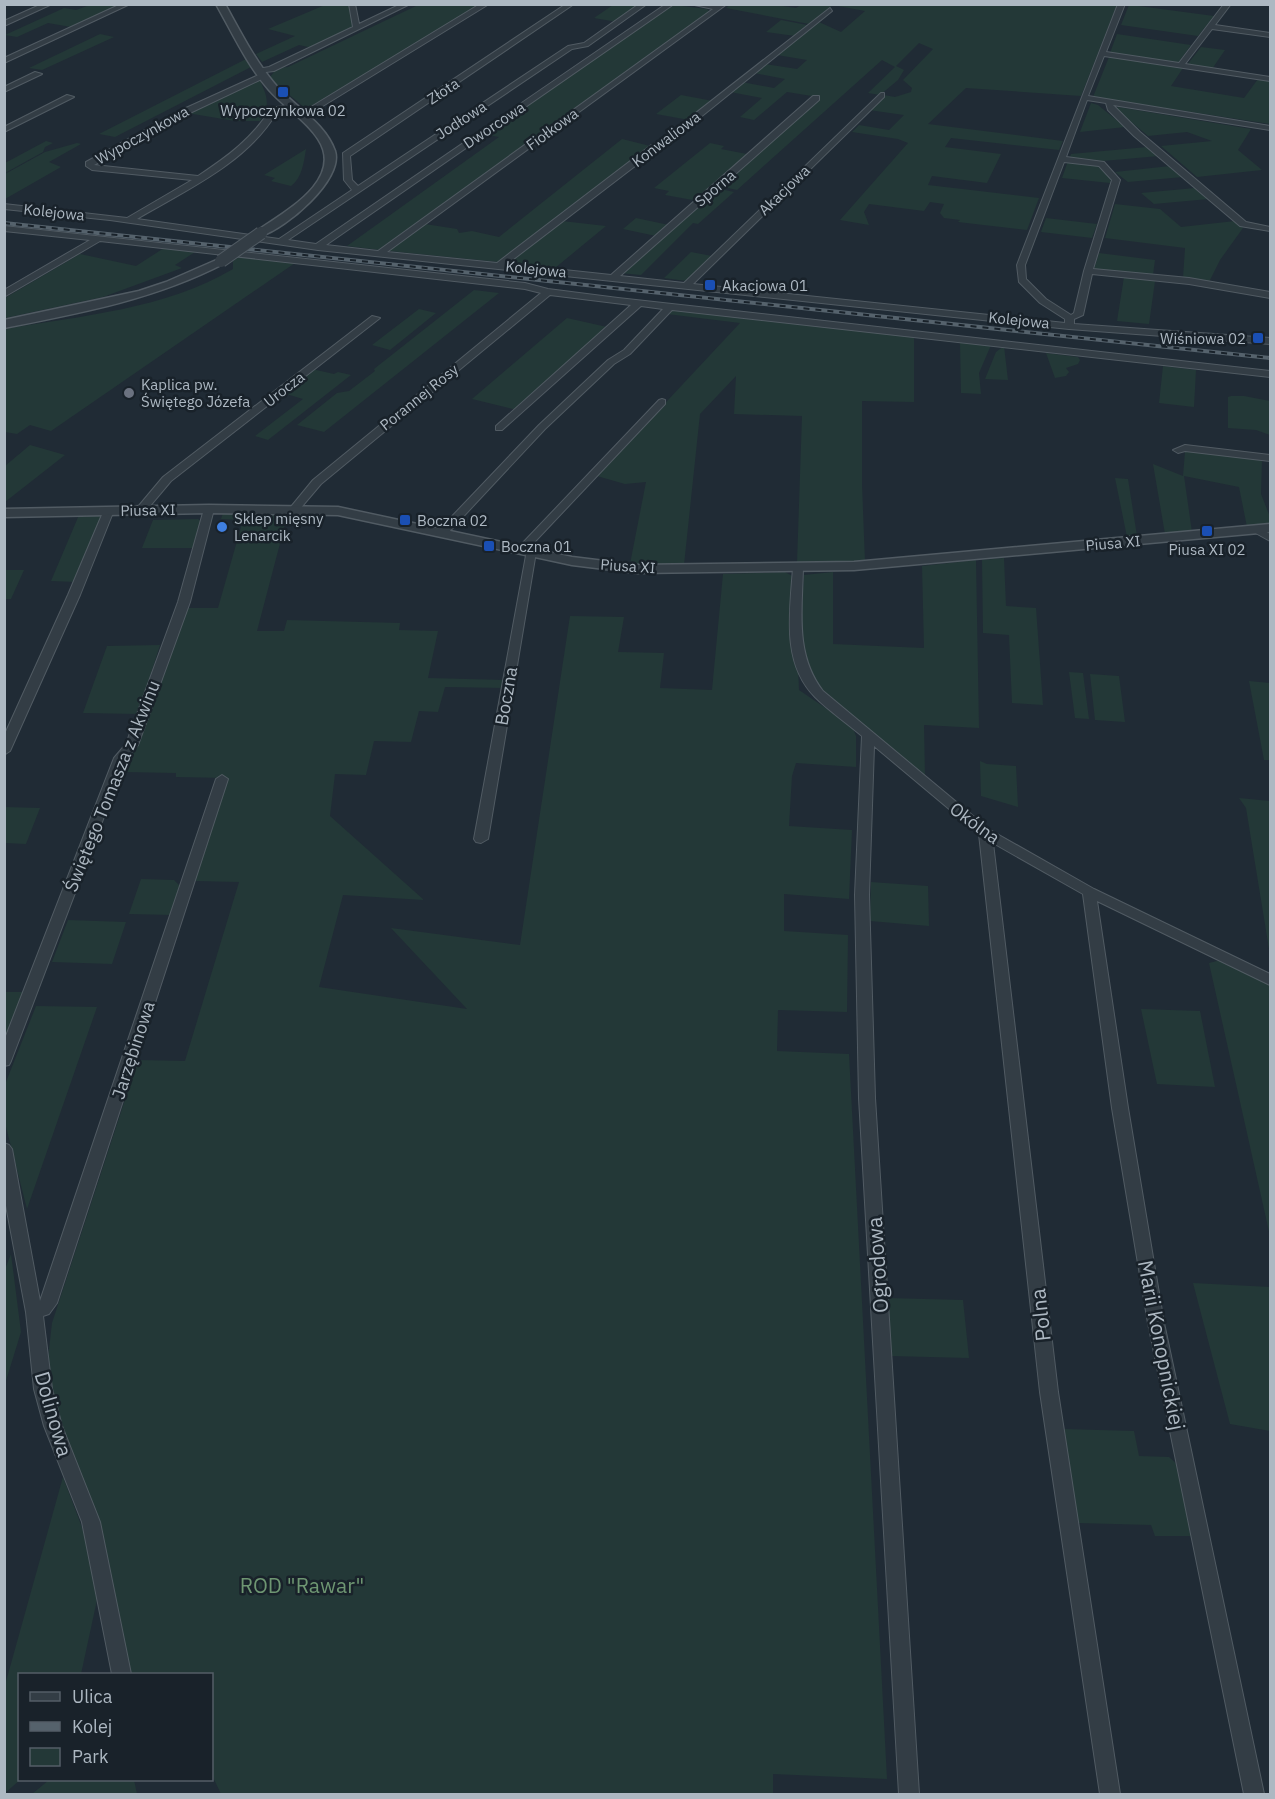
<svg xmlns="http://www.w3.org/2000/svg" width="1275" height="1799" viewBox="0 0 1275 1799" font-family="'IBM Plex Sans',sans-serif">
<style>
.green{fill:#233837}
.lines{fill:none;stroke-linecap:round;stroke-linejoin:round}
.minor-casing{stroke:#515b63;stroke-width:2}
.tertiary-casing{stroke:#515b63;stroke-width:3}
.minor{fill:#333d45;fill-rule:evenodd}
.tertiary{fill:#333d45;fill-rule:evenodd}
.rail-casing{stroke:#55626c;stroke-width:4}
.rail{stroke:#19222a;stroke-width:2;stroke-dasharray:6;stroke-linecap:butt}
.tertiary-bridge-casing{stroke:#515b63;stroke-width:14;stroke-linecap:butt}
.tertiary-bridge{stroke:#333d45;stroke-width:12}
.transit-dot{fill:#1a4fb4;stroke:#19222a;stroke-width:2}
.worship-dot{fill:#6b7280;stroke:#19222a;stroke-width:2}
.shop-dot{fill:#3f7fe0;stroke:#19222a;stroke-width:2}
.labels{text-anchor:middle;dominant-baseline:central;stroke-width:5;stroke-linejoin:round;paint-order:stroke}
.far-street-label{font-size:15px;fill:#adb8c2;stroke:#19222a}
.far-poi-label{font-size:15px;fill:#adb8c2;stroke:#19222a;text-anchor:start}
.street-label{font-size:18px;fill:#adb8c2;stroke:#19222a}
.near-street-label{font-size:21px;fill:#adb8c2;stroke:#19222a}
.near-park-label{font-size:21px;fill:#6e9672;stroke:#19222a}
</style>
<rect width="100%" height="100%" fill="#202b35"/>
<path class="green" d="M 731,4 L 776,5 L 796,8 L 801,5 L 833,5 L 809,24 L 726,8 Z
M 90,5 L 123,5 L 71,27 L 48,23 L 17,37 L 5,35 L 64,8 L 76,10 Z
M 325,5 L 350,5 L 353,28 L 313,48 L 299,45 L 262,62 L 256,54 L 295,36 L 268,29 Z
M 418,5 L 481,5 L 306,109 C 294,98 281,89 270,77 L 277,68 L 288,67 Z
M 613,5 L 641,5 L 617,22 L 594,18 Z
M 674,5 L 707,9 L 710,12 L 380,250 L 347,246 L 499,137 L 483,134 Z
M 841,5 L 1117,5 L 1081,96 L 966,88 L 928,124 L 1063,141 L 1059,150 L 951,138 L 945,147 L 1001,154 L 987,183 L 932,176 L 928,185 L 1039,198 L 1027,230 L 958,222 L 960,220 L 944,218 L 940,213 L 944,204 L 930,202 L 924,211 L 869,204 L 864,212 L 869,225 L 840,220 L 908,143 L 898,139 L 852,132 L 859,125 L 889,130 L 904,115 L 869,110 L 884,95 L 895,97 L 911,92 L 912,88 L 903,80 L 933,49 L 919,43 L 896,66 L 904,70 L 898,80 L 880,95 L 868,93 L 895,67 L 882,60 L 737,190 L 719,186 L 818,97 L 787,92 L 754,120 L 740,117 L 762,98 L 730,92 L 742,82 L 774,88 L 785,79 L 754,73 L 765,64 L 797,69 L 807,60 L 777,55 L 819,22 L 841,32 L 865,11 L 838,6 Z
M 1129,5 L 1131,5 L 1214,16 L 1198,36 L 1121,25 Z
M 781,20 L 807,25 L 807,26 L 795,36 L 766,32 Z
M 100,34 L 114,37 L 42,70 L 29,68 Z
M 1117,34 L 1191,45 L 1178,63 L 1110,53 Z
M 1201,47 L 1225,50 L 1212,69 L 1187,65 Z
M 1109,57 L 1183,68 L 1171,86 L 1244,98 L 1258,79 L 1270,81 L 1270,124 L 1093,97 Z
M 246,59 L 251,67 L 115,137 L 99,134 Z
M 252,81 L 260,81 C 268,97 270,106 260,121 L 235,121 L 187,113 Z
M 681,95 L 713,101 L 689,120 L 656,114 Z
M 1091,103 L 1098,105 L 1125,127 L 1080,132 Z
M 1118,107 L 1251,129 L 1238,150 L 1262,170 L 1197,177 L 1161,146 L 1212,141 L 1187,132 L 1148,136 L 1116,109 Z
M 622,139 L 650,146 L 498,262 L 389,251 L 425,224 L 457,229 L 459,233 L 472,231 L 499,237 Z
M 46,141 L 53,143 L 45,147 L 43,152 L 5,173 L 5,163 Z
M 77,143 L 81,144 L 49,162 L 61,167 L 5,199 L 5,174 L 45,152 Z
M 710,143 L 724,146 L 721,149 L 752,155 L 698,201 L 665,195 L 669,191 L 654,188 Z
M 1147,147 L 1159,156 L 1103,161 L 1070,157 L 1071,154 Z
M 306,149 C 304,162 302,178 291,186 L 271,181 L 275,178 L 264,175 Z
M 1068,161 L 1096,165 L 1111,178 L 1110,183 L 1062,178 Z
M 1170,166 L 1183,177 L 1128,182 L 1115,172 Z
M 716,188 L 734,192 L 698,224 L 693,223 L 641,275 L 620,273 Z
M 1195,188 L 1209,199 L 1154,204 L 1141,193 Z
M 1115,204 L 1160,209 L 1181,227 L 1235,221 L 1243,228 L 1220,260 L 1209,282 L 1183,278 L 1185,248 L 1105,238 Z
M 636,218 L 669,225 L 656,236 L 623,229 Z
M 1046,218 L 1097,224 L 1092,238 L 1041,232 Z
M 562,221 L 606,226 L 555,268 L 508,263 Z
M 164,248 L 195,252 L 175,265 L 182,268 L 103,297 L 5,318 L 5,298 L 80,254 L 136,266 Z
M 691,252 L 712,256 L 686,281 L 664,278 Z
M 1099,253 L 1155,260 L 1153,275 L 1094,269 Z
M 239,257 L 295,263 L 51,431 L 30,425 L 17,434 L 5,432 L 5,329 C 80,316 166,309 233,269 L 233,261 Z
M 1124,277 L 1155,281 L 1149,324 L 1117,321 Z
M 474,290 L 499,293 L 324,432 L 297,425 L 337,393 L 349,391 L 375,371 L 374,369 Z
M 672,308 L 914,337 L 914,402 L 862,401 L 862,484 L 865,562 L 797,563 L 802,416 L 734,414 L 736,376 L 700,414 L 684,565 L 630,564 L 646,482 L 625,484 L 597,476 L 740,323 L 667,314 Z
M 419,309 L 436,313 L 390,350 L 372,345 Z
M 567,318 L 607,327 L 517,410 L 472,399 Z
M 960,342 L 991,345 L 979,373 L 981,394 L 961,393 Z
M 1004,346 L 1008,380 L 985,379 L 996,352 Z
M 1046,353 L 1078,357 L 1080,360 L 1078,364 L 1066,368 L 1069,372 L 1066,376 L 1055,378 Z
M 1163,366 L 1196,370 L 1194,407 L 1159,403 Z
M 312,369 L 334,374 L 338,372 L 351,375 L 268,440 L 255,436 L 303,399 L 283,393 Z
M 1231,396 L 1244,396 L 1270,401 L 1270,435 L 1256,430 L 1228,428 L 1228,397 Z
M 30,445 L 65,455 L 5,502 L 5,466 Z
M 1190,451 L 1262,459 L 1261,494 L 1270,517 L 1270,524 L 1247,527 L 1239,487 L 1184,476 L 1192,532 L 1165,534 L 1153,464 L 1183,476 L 1185,452 Z
M 1115,478 L 1128,479 L 1137,536 L 1127,537 Z
M 223,513 L 288,513 L 257,631 L 284,631 L 287,620 L 400,623 L 399,630 L 438,631 L 428,678 L 506,680 L 505,688 L 445,687 L 438,712 L 419,711 L 411,742 L 374,741 L 366,775 L 335,774 L 330,816 L 424,900 L 343,895 L 319,987 L 467,1009 L 391,928 L 520,945 L 570,616 L 624,617 L 618,652 L 664,653 L 660,688 L 712,690 L 723,574 L 785,572 L 794,577 L 799,690 L 852,726 L 856,736 L 856,767 L 796,763 L 792,776 L 789,826 L 852,830 L 849,899 L 784,894 L 784,931 L 848,935 L 847,1012 L 778,1010 L 777,1051 L 849,1054 L 887,1779 L 773,1774 L 773,1794 L 221,1794 L 212,1775 L 212,1674 L 127,1674 L 105,1573 L 50,1392 L 48,1358 L 52,1323 L 138,1060 L 185,1061 L 239,882 L 195,881 L 228,778 L 176,777 L 176,773 L 124,772 L 186,608 L 218,608 L 243,520 L 221,519 Z
M 79,515 L 103,515 L 77,582 L 51,581 Z
M 198,519 L 202,522 L 195,548 L 142,548 L 153,520 Z
M 1004,558 L 1006,606 L 1036,608 L 1043,705 L 1012,703 L 1009,635 L 983,633 L 982,560 Z
M 976,560 L 979,728 L 924,725 L 925,777 L 824,694 L 808,673 L 799,642 L 804,575 L 833,572 L 833,644 L 924,648 L 922,566 Z
M 5,570 L 24,570 L 11,599 L 5,599 Z
M 160,645 L 138,714 L 83,713 L 107,646 Z
M 1069,672 L 1083,673 L 1089,719 L 1075,718 Z
M 1090,674 L 1119,676 L 1125,722 L 1095,720 Z
M 1249,681 L 1270,683 L 1270,760 L 1264,760 Z
M 980,761 L 987,764 L 1016,766 L 1018,807 L 981,796 Z
M 1239,798 L 1270,801 L 1270,955 L 1246,808 Z
M 5,807 L 40,808 L 26,844 L 5,843 Z
M 141,879 L 174,880 L 181,887 L 172,915 L 129,914 Z
M 871,882 L 928,886 L 929,926 L 870,921 Z
M 68,920 L 126,922 L 112,964 L 52,962 Z
M 1221,960 L 1270,984 L 1270,1236 L 1209,963 Z
M 5,992 L 25,992 L 5,1046 Z
M 36,1006 L 97,1007 L 27,1209 L 5,1123 L 4,1087 Z
M 1141,1009 L 1200,1011 L 1215,1087 L 1157,1084 Z
M 11,1254 L 21,1332 L 5,1384 L 4,1272 Z
M 1193,1283 L 1270,1287 L 1270,1431 L 1230,1424 Z
M 887,1298 L 963,1300 L 969,1358 L 890,1356 Z
M 1064,1429 L 1134,1431 L 1139,1456 L 1169,1457 L 1179,1466 L 1195,1536 L 1155,1536 L 1151,1525 L 1078,1523 Z
M 63,1477 L 89,1546 L 97,1600 L 81,1674 L 20,1674 L 20,1780 L 5,1793 L 5,1685 Z
M 49,1780 L 134,1780 L 137,1794 L 32,1794 Z"/>
<g class="lines">
<g class="minor-casing">
<path id="minor" d="M 42,4 L 52,4 L 4,26 L 4,21 Z
M 121,4 L 130,4 L 4,63 L 4,58 Z
M 349,4 L 355,4 L 359,24 L 401,4 L 410,4 L 274,71 L 258,73 L 258,69 L 269,67 L 353,27 Z
M 480,4 L 489,4 L 313,112 L 306,110 Z
M 566,4 L 574,4 L 350,156 L 352,180 L 358,186 L 568,46 L 584,43 L 639,4 L 647,4 L 588,46 L 572,49 L 288,240 L 316,244 L 666,4 L 674,4 L 326,245 L 378,251 L 713,9 L 690,4 L 727,4 L 387,252 L 497,263 L 650,146 L 660,141 L 830,8 L 832,11 L 666,145 L 656,150 L 507,264 L 611,275 L 813,96 L 819,96 L 819,100 L 620,276 L 684,283 L 881,93 L 884,93 L 884,97 L 693,284 L 1065,323 L 1065,319 L 1040,303 L 1019,282 L 1017,265 L 1118,4 L 1125,4 L 1106,52 L 1179,63 L 1224,4 L 1231,4 L 1215,25 L 1270,33 L 1270,37 L 1212,29 L 1185,64 L 1270,77 L 1270,81 L 1104,56 L 1088,96 L 1270,126 L 1270,130 L 1113,105 L 1140,132 L 1246,222 L 1270,227 L 1270,231 L 1240,226 L 1134,136 L 1108,110 L 1106,103 L 1087,100 L 1066,157 L 1104,162 L 1120,180 L 1093,269 L 1189,278 L 1270,292 L 1270,298 L 1189,284 L 1092,274 L 1083,315 L 1074,319 L 1074,324 L 1270,338 L 1270,344 L 1069,329 L 318,250 L 110,220 L 4,209 L 4,204 L 127,218 L 192,180 L 92,170 L 86,166 L 86,162 L 186,108 L 263,73 L 267,75 L 266,77 L 192,112 L 94,165 L 198,176 C 227,157 253,138 271,108 L 294,104 L 294,108 L 277,112 C 247,163 186,190 137,219 L 279,239 L 352,190 L 344,180 L 343,153 ZM 1064,162 L 1099,166 L 1112,180 L 1084,271 L 1074,313 L 1071,315 L 1046,299 L 1026,279 L 1025,265 Z
M 35,72 L 42,74 L 4,92 L 4,87 Z
M 67,95 L 74,97 L 4,132 L 4,127 Z
M 4,226 L 525,283 L 548,289 L 618,298 L 1270,371 L 1270,377 L 672,310 L 630,354 L 614,364 L 545,429 L 447,534 L 443,535 L 438,532 L 439,530 L 539,425 L 608,360 L 624,350 L 663,309 L 641,306 L 502,430 L 496,430 L 496,426 L 631,305 L 550,295 L 321,484 L 299,510 L 295,511 L 290,508 L 313,480 L 541,293 L 525,289 L 100,241 L 4,297 L 4,290 L 90,240 L 4,231 Z
M 372,316 L 380,318 L 171,481 L 145,512 L 137,512 L 137,508 L 163,477 Z
M 662,399 L 665,400 L 665,404 L 527,550 L 535,550 L 536,552 L 488,839 L 481,843 L 476,842 L 474,839 L 527,550 L 521,553 L 516,550 L 659,400 Z
M 1185,445 L 1270,455 L 1270,461 L 1185,451 L 1178,453 L 1173,450 Z
M 209,506 L 214,509 L 190,602 L 138,745 L 126,759 L 11,1061 L 9,1065 L 4,1066 L 4,1041 L 114,758 L 126,744 L 178,602 L 204,509 Z
M 109,507 L 114,510 L 80,595 L 10,751 L 4,755 L 4,736 L 68,595 L 104,510 Z
M 1256,526 L 1270,534 L 1270,541 L 1252,531 L 1252,527 Z
M 798,565 L 803,568 C 802,611 795,655 823,691 L 990,830 L 1094,889 L 1270,974 L 1270,985 L 1097,901 L 1128,1108 L 1164,1323 L 1264,1794 L 1244,1794 L 1148,1323 L 1112,1108 L 1083,894 L 993,843 L 1058,1392 L 1120,1794 L 1100,1794 L 1040,1392 L 979,834 L 874,746 L 869,895 L 875,1098 L 919,1794 L 899,1794 L 859,1098 L 855,895 L 862,736 C 847,723 829,711 815,697 C 781,663 790,611 793,568 Z
M 222,775 L 228,779 L 57,1303 L 49,1314 L 43,1316 L 52,1389 L 62,1426 L 100,1522 L 131,1674 L 112,1674 L 82,1522 L 44,1426 L 34,1389 L 26,1312 L 4,1195 L 4,1143 L 9,1145 L 12,1149 L 40,1301 L 216,779 Z"/>
</g>
<g class="tertiary-casing">
<path id="tertiary" d="M 216,4 L 225,4 C 240,31 254,59 274,83 C 292,105 325,122 335,151 C 344,180 285,229 261,236 L 255,233 L 257,231 C 284,212 345,180 318,139 C 306,120 284,107 269,90 C 247,65 233,34 216,4 Z
M 221,258 L 225,259 L 225,263 C 156,299 81,313 4,328 L 4,320 L 139,291 L 166,282 Z
M 209,505 L 338,507 L 572,557 L 637,565 L 854,562 L 1270,524 L 1270,532 L 854,570 L 637,573 L 572,565 L 338,515 L 209,513 L 4,517 L 4,509 Z"/>
</g>
<use href="#minor" class="minor"/>
<use href="#tertiary" class="tertiary"/>
<g class="rail-casing">
<path id="rail" d="M 4,223 L 1270,358"/>
</g>
<use href="#rail" class="rail"/>
<g class="tertiary-bridge-casing">
<path id="tertiary-bridge" d="M 221,261 L 261,233"/>
</g>
<use href="#tertiary-bridge" class="tertiary-bridge"/>
</g>
<g class="transit-dot">
<rect x="277" y="86" width="12" height="12" rx="3"/>
<rect x="704" y="279" width="12" height="12" rx="3"/>
<rect x="1252" y="332" width="12" height="12" rx="3"/>
<rect x="399" y="514" width="12" height="12" rx="3"/>
<rect x="1201" y="525" width="12" height="12" rx="3"/>
<rect x="483" y="540" width="12" height="12" rx="3"/>
</g>
<circle class="worship-dot" cx="129" cy="393" r="6"/>
<circle class="shop-dot" cx="222" cy="527" r="6"/>
<g class="labels">
<g class="far-street-label">
<text transform="translate(443 91) rotate(-33)">Złota</text>
<text transform="translate(461 120) rotate(-33)">Jodłowa</text>
<text transform="translate(494 125) rotate(-34)">Dworcowa</text>
<text transform="translate(552 129) rotate(-36)">Fiołkowa</text>
<text transform="translate(142 135) rotate(-29)">Wypoczynkowa</text>
<text transform="translate(666 139) rotate(-37)">Konwaliowa</text>
<text transform="translate(715 188) rotate(-40)">Sporna</text>
<text transform="translate(784 190) rotate(-44)">Akacjowa</text>
<text transform="translate(54 212) rotate(6)">Kolejowa</text>
<text transform="translate(536 269) rotate(6)">Kolejowa</text>
<text transform="translate(1019 320) rotate(6)">Kolejowa</text>
<text transform="translate(284 389) rotate(-38)">Urocza</text>
<text transform="translate(419 397) rotate(-39)">Porannej Rosy</text>
<text transform="translate(148 510) rotate(-1)">Piusa XI</text>
<text transform="translate(1113 543) rotate(-5)">Piusa XI</text>
<text transform="translate(628 566) rotate(4)">Piusa XI</text>
</g>
<g class="far-poi-label">
<text x="283" y="110" text-anchor="middle">Wypoczynkowa 02</text>
<text x="722" y="285">Akacjowa 01</text>
<text x="1246" y="338" text-anchor="end">Wiśniowa 02</text>
<text x="141" y="384">Kaplica pw.<tspan x="141" dy="17">Świętego Józefa</tspan></text>
<text x="234" y="518">Sklep mięsny<tspan x="234" dy="17">Lenarcik</tspan></text>
<text x="417" y="520">Boczna 02</text>
<text x="501" y="546">Boczna 01</text>
<text x="1207" y="549" text-anchor="middle">Piusa XI 02</text>
</g>
<g class="street-label">
<text transform="translate(506 696) rotate(-80)">Boczna</text>
<text transform="translate(112 786) rotate(-68)">Świętego Tomasza z Akwinu</text>
<text transform="translate(975 823) rotate(36)">Okólna</text>
<text transform="translate(133 1050) rotate(-72)">Jarzębinowa</text>
</g>
<g class="near-street-label">
<text transform="translate(877 1265) rotate(-94)">Ogrodowa</text>
<text transform="translate(1040 1315) rotate(-96)">Polna</text>
<text transform="translate(1162 1345) rotate(79)">Marii Konopnickiej</text>
<text transform="translate(54 1414) rotate(74)">Dolinowa</text>
</g>
<g class="near-park-label">
<text x="302" y="1585">ROD "Rawar"</text>
</g>
</g>
<rect width="1275" height="1799" fill="none" stroke="#adb8c2" stroke-width="12"/>
<rect x="18" y="1673" width="195" height="108" fill="#19222a" stroke="#545e67" stroke-width="1.5"/>
<rect x="30" y="1692" width="30" height="9" fill="#333d45" stroke="#545e67" stroke-width="1.5"/>
<text x="72" y="1703" font-size="18" fill="#adb8c2">Ulica</text>
<rect x="30" y="1722" width="30" height="9" fill="#55626c" stroke="#545e67" stroke-width="1.5"/>
<text x="72" y="1733" font-size="18" fill="#adb8c2">Kolej</text>
<rect x="30" y="1748" width="30" height="18" fill="#233837" stroke="#545e67" stroke-width="1.5"/>
<text x="72" y="1763" font-size="18" fill="#adb8c2">Park</text>
</svg>
